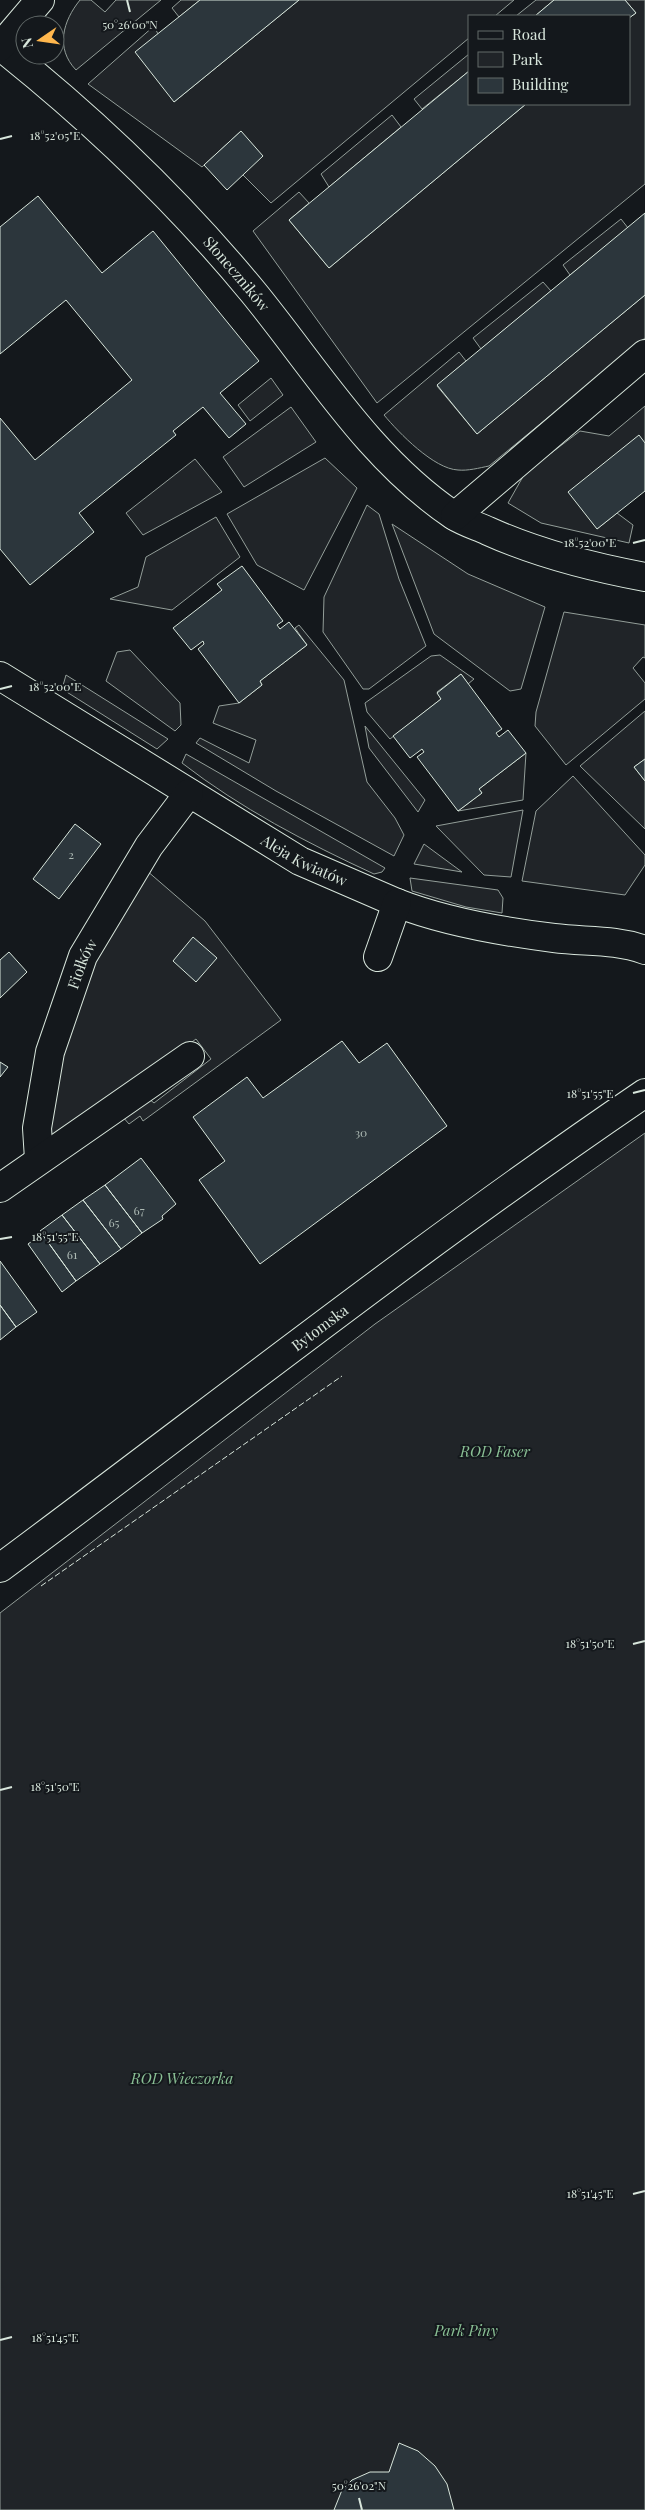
<svg xmlns="http://www.w3.org/2000/svg" width="645" height="2510" viewBox="0 0 645 2510" font-family="'Playfair Display',serif">
<style>
.green{fill:#202428;stroke:#939e99}
.building{fill:#2c363c;stroke:#d8e6dc}
.lines{fill:none;stroke-linecap:round;stroke-linejoin:round}
.minor-casing{stroke:#d8e6dc;stroke-width:30}
.minor{stroke:#14181c;stroke-width:28}
.fence{stroke:#d8e6dc;stroke-width:1;stroke-dasharray:6 2.5;stroke-linecap:butt}
.ticks{fill:none;stroke:#d8e6dc;stroke-width:2}
.labels{text-anchor:middle;dominant-baseline:central;stroke-width:4;stroke-linejoin:round;paint-order:stroke}
.number-label{font-size:12px;fill:#adbab4}
.street-label{font-size:15px;fill:#d8e6dc;stroke:#14181c}
.park-label{font-size:15px;font-style:italic;fill:#8ac095;stroke:#14181c}
.ticks-label{font-size:12px;text-anchor:middle;fill:#d8e6dc;stroke:#14181c;stroke-width:4;stroke-linejoin:round;paint-order:stroke}
</style>
<rect width="100%" height="100%" fill="#14181c"/>
<path class="green" d="M 80,0 L 91,0 L 105,12 L 116,0 L 161,0 L 76,70 C 55,48 63,21 80,0 Z
M 181,0 L 200,0 L 179,17 L 172,8 Z
M 299,0 L 514,0 L 495,16 L 469,16 L 469,38 L 271,203 L 243,175 L 241,131 L 202,167 L 88,84 L 154,26 L 158,34 L 174,102 Z
M 536,0 L 554,0 L 535,16 L 516,16 Z
M 625,0 L 645,0 L 645,184 L 377,403 L 253,231 L 299,192 L 309,203 L 289,220 L 329,268 L 526,104 L 629,104 L 629,18 L 636,13 Z
M 469,54 L 469,71 L 422,109 L 414,99 Z
M 392,115 L 401,127 L 329,187 L 321,174 Z
M 621,219 L 628,228 L 570,275 L 563,265 Z
M 543,282 L 551,291 L 481,349 L 473,338 Z
M 645,295 L 645,338 L 489,466 C 479,468 468,471 458,470 C 434,469 399,433 384,415 L 459,352 L 466,361 L 437,386 L 477,434 Z
M 271,378 L 283,395 L 250,421 L 238,405 Z
M 645,406 L 645,443 L 597,529 L 617,513 L 633,525 L 629,543 L 541,523 L 508,503 L 525,473 L 580,431 L 609,436 Z
M 291,407 L 316,442 L 244,487 L 223,457 Z
M 325,458 L 357,488 L 304,590 L 257,565 L 227,514 Z
M 195,459 L 222,492 L 143,535 L 126,513 Z
M 367,505 L 379,514 L 399,579 L 426,646 L 369,689 L 363,689 L 323,632 L 324,597 Z
M 216,517 L 240,557 L 172,610 L 110,599 L 138,587 L 146,557 Z
M 392,524 L 468,574 L 545,607 L 521,689 L 510,691 L 434,634 Z
M 564,612 L 645,625 L 645,658 L 643,657 L 633,668 L 645,683 L 645,699 L 566,765 L 535,726 L 536,712 Z
M 299,625 L 344,680 L 367,782 L 395,818 L 404,835 L 394,856 L 276,791 L 196,743 L 200,738 L 249,763 L 256,740 L 213,723 L 219,706 L 239,703 L 262,685 L 260,681 L 307,645 L 295,628 Z
M 130,650 L 180,703 L 181,725 L 175,731 L 106,681 L 117,652 Z
M 440,655 L 474,679 L 468,684 L 461,674 L 437,692 L 441,699 L 390,739 L 367,712 L 365,703 L 431,656 Z
M 66,675 L 168,739 L 157,749 L 62,689 Z
M 645,711 L 645,759 L 634,767 L 645,781 L 645,829 L 580,766 Z
M 365,726 L 425,800 L 418,812 L 369,748 Z
M 526,753 L 523,800 L 458,811 L 482,793 L 479,789 Z
M 186,754 L 385,868 L 382,872 L 374,874 C 307,843 240,808 182,763 Z
M 573,776 L 645,855 L 645,865 L 625,895 L 522,881 L 536,811 Z
M 523,810 L 511,877 L 484,875 L 436,826 Z
M 424,844 L 462,872 L 414,864 Z
M 146,870 L 205,921 L 281,1020 L 143,1121 L 140,1116 L 129,1124 L 122,1116 L 148,1098 L 154,1103 L 211,1059 L 196,1039 L 55,1140 L 44,1124 L 92,957 Z
M 410,878 L 498,890 L 503,898 L 502,913 L 466,907 L 412,891 Z
M 645,1133 L 645,2510 L 0,2510 L 0,1613 L 375,1324 Z"/>
<path class="building" d="M 200,0 L 299,0 L 174,102 L 135,52 Z
M 554,0 L 625,0 L 636,13 L 629,18 L 629,16 L 535,16 Z
M 469,71 L 469,104 L 526,104 L 329,268 L 289,220 Z
M 241,131 L 263,156 L 227,190 L 204,165 Z
M 38,196 L 102,273 L 153,231 L 259,361 L 220,393 L 246,424 L 229,438 L 203,407 L 173,431 L 176,435 L 79,513 L 94,532 L 30,585 L 0,549 L 0,418 L 35,460 L 132,380 L 66,300 L 0,354 L 0,227 Z
M 645,213 L 645,295 L 477,434 L 437,385 Z
M 639,435 L 645,443 L 645,491 L 597,529 L 568,492 Z
M 242,566 L 283,621 L 277,625 L 280,629 L 289,622 L 307,645 L 260,681 L 262,685 L 239,703 L 198,649 L 204,644 L 203,641 L 191,650 L 173,628 L 222,590 L 217,584 Z
M 461,674 L 502,729 L 496,733 L 499,737 L 508,730 L 526,753 L 479,789 L 482,793 L 458,811 L 417,757 L 424,752 L 422,749 L 410,758 L 393,736 L 441,699 L 437,693 Z
M 645,759 L 645,781 L 634,767 Z
M 75,824 L 101,844 L 59,899 L 33,879 Z
M 193,937 L 217,958 L 196,982 L 173,961 Z
M 9,952 L 27,972 L 0,998 L 0,960 Z
M 342,1041 L 359,1063 L 387,1043 L 447,1126 L 260,1264 L 199,1180 L 225,1161 L 193,1117 L 247,1077 L 263,1098 Z
M 0,1062 L 8,1067 L 0,1077 Z
M 141,1158 L 176,1204 L 162,1216 L 163,1219 L 142,1233 L 105,1185 Z
M 105,1185 L 142,1233 L 121,1249 L 83,1200 Z
M 83,1200 L 121,1249 L 100,1264 L 62,1215 Z
M 62,1215 L 100,1264 L 76,1281 L 40,1231 Z
M 42,1234 L 76,1281 L 62,1292 L 28,1244 Z
M 0,1261 L 37,1312 L 16,1327 L 0,1305 Z
M 0,1305 L 16,1327 L 0,1340 Z
M 399,2443 L 418,2451 L 435,2466 L 447,2484 L 454,2510 L 334,2510 L 342,2490 L 352,2480 L 370,2472 L 389,2472 Z"/>
<g class="lines">
<g class="minor-casing">
<g id="minor">
<path id="s1" d="M 0,46 C 92,119 178,201 253,292 C 316,369 369,458 453,515 C 464,522 477,526 488,531 C 539,554 591,567 645,577"/>
<path d="M 0,47 L 40,0"/>
<path d="M 455,516 L 645,354"/>
<path id="s2" d="M 0,676 L 300,861 L 397,903 C 443,921 505,932 554,938 C 585,942 615,939 645,950"/>
<path d="M 378,957 L 397,903"/>
<path id="s3" d="M 39,1159 L 37,1128 L 50,1052 L 83,956 L 149,846 L 189,793"/>
<path d="M 0,1188 L 190,1056"/>
<path id="s4" d="M 0,1568 C 214,1409 424,1243 645,1093"/>
</g>
</g>
<use href="#minor" class="minor"/>
<path class="fence" d="M 41,1586 L 342,1376"/>
</g>
<path class="ticks" d="M 127,0 L 130,12M 0,139 L 12,136M 633,543 L 645,540M 0,689 L 12,686M 633,1093 L 645,1090M 0,1239 L 12,1237M 633,1644 L 645,1641M 0,1790 L 12,1787M 633,2194 L 645,2191M 0,2340 L 12,2337M 359,2498 L 362,2510"/>
<g class="labels">
<g class="number-label">
<text x="71" y="854">2</text>
<text x="361" y="1132">30</text>
<text x="139" y="1210">67</text>
<text x="114" y="1222">65</text>
<text x="72" y="1254">61</text>
</g>
<g class="street-label">
<text stroke="none"><textPath href="#s1" startOffset="329">Słoneczników</textPath></text>
<text stroke="none"><textPath href="#s2" startOffset="356">Aleja Kwiatów</textPath></text>
<text stroke="none"><textPath href="#s3" startOffset="202">Fiołków</textPath></text>
<text stroke="none"><textPath href="#s4" startOffset="400">Bytomska</textPath></text>
</g>
<g class="park-label">
<text x="495" y="1451">ROD Faser</text>
<text x="182" y="2078">ROD Wieczorka</text>
<text x="466" y="2330">Park Piny</text>
</g>
</g>
<g class="ticks-label">
<text x="130" y="29">50°26'00"N</text>
<text x="55" y="140">18°52'05"E</text>
<text x="590" y="547">18°52'00"E</text>
<text x="55" y="691">18°52'00"E</text>
<text x="590" y="1098">18°51'55"E</text>
<text x="55" y="1241">18°51'55"E</text>
<text x="590" y="1648">18°51'50"E</text>
<text x="55" y="1791">18°51'50"E</text>
<text x="590" y="2198">18°51'45"E</text>
<text x="55" y="2342">18°51'45"E</text>
<text x="359" y="2490">50°26'02"N</text>
</g>
<rect x="468" y="15" width="162" height="90" fill="#14181c" stroke="#626a69"/>
<rect x="478" y="31" width="25" height="8" fill="#14181c" stroke="#626a69"/>
<text x="512" y="40" font-size="15" fill="#d8e6dc">Road</text>
<rect x="478" y="52" width="25" height="15" fill="#202428" stroke="#626a69"/>
<text x="512" y="65" font-size="15" fill="#d8e6dc">Park</text>
<rect x="478" y="78" width="25" height="15" fill="#2c363c" stroke="#626a69"/>
<text x="512" y="90" font-size="15" fill="#d8e6dc">Building</text>
<g transform="translate(40 40) rotate(257)"><circle r="24" fill="#14181c" stroke="#626a69"/>
<path d="M0-4L9 19L0 12L-9 19Z" fill="#ffb74d"/>
<text y="-8" font-size="14" font-weight="bold" text-anchor="middle" fill="#d8e6dc">N</text>
</g>
</svg>
